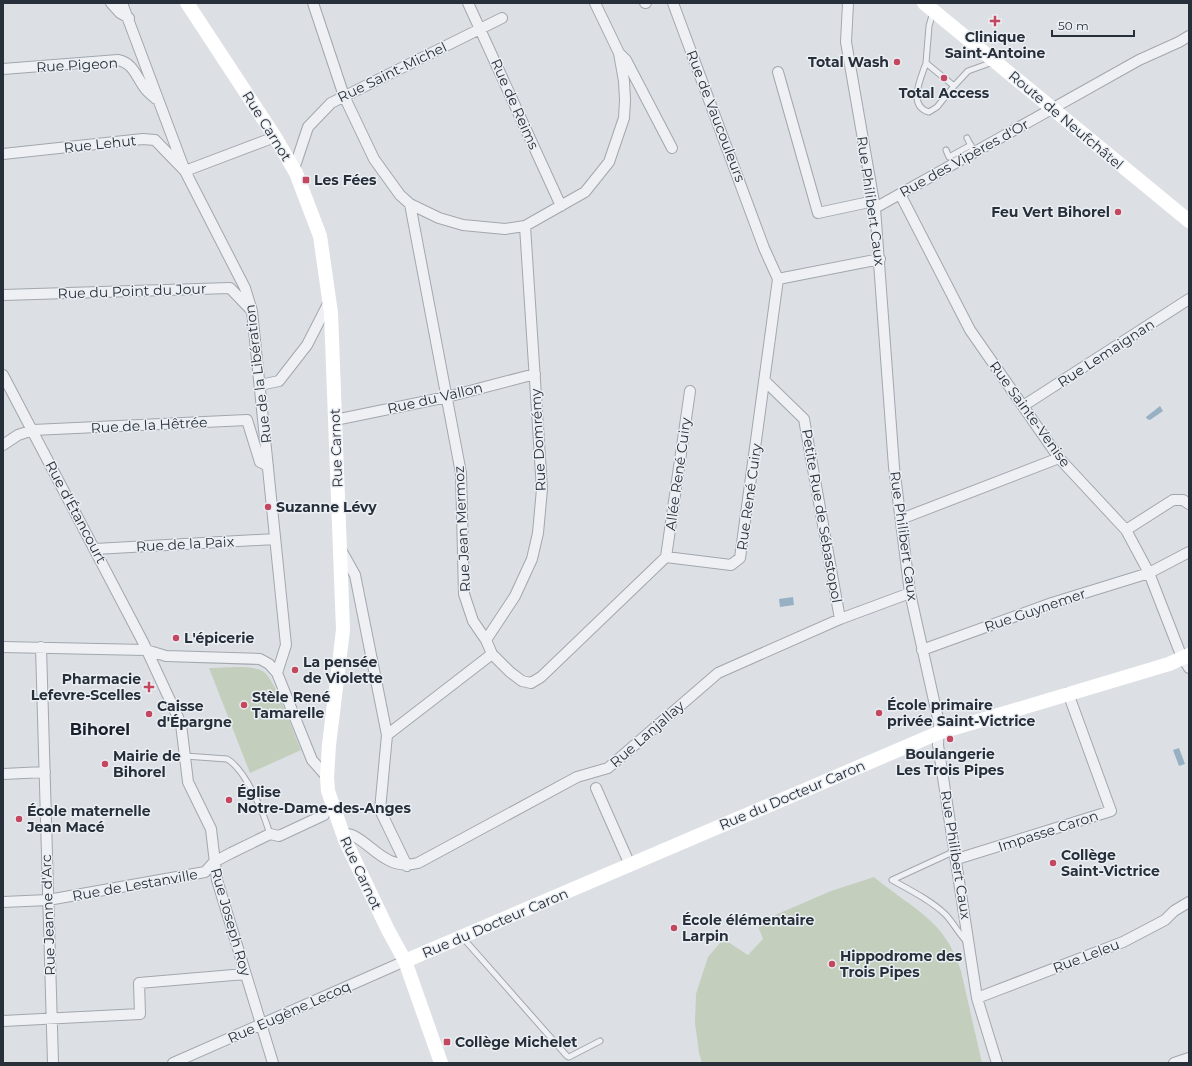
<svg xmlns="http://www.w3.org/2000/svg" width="1192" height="1066" viewBox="0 0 1192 1066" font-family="Montserrat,sans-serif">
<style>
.green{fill:#c3cebd}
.water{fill:#98b0c3}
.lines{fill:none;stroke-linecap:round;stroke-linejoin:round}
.lane-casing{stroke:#a2a7ae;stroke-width:7}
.street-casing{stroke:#a2a7ae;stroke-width:12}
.lane{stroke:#eef0f4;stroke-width:5}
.street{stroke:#eef0f4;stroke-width:10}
.secondary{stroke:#fff;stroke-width:14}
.poi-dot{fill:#c44760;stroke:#ebeff3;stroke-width:1.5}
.labels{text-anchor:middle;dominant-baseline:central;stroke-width:3;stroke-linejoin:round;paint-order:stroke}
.poi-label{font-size:14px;font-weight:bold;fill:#272f3a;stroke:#ebeff3;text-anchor:start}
.street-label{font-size:14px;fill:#272f3a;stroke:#ebeff3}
.quarter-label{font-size:16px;font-weight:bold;fill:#19202b;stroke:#ebeff3}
</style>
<rect width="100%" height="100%" fill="#dce0e5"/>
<path class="green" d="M 209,668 C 223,668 253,664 264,672 C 276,681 294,734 301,750 L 250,773 Z
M 874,877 C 912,909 945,919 961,971 L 982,1063 L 702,1063 L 699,1053 L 695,1023 L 696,994 L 708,957 L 725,937 L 728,942 L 748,955 L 763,939 L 757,923 L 831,891 Z"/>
<path class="water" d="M 1160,406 L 1163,411 L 1150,420 L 1147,419 L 1146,417 Z
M 793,597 L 794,605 L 780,607 L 779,599 Z
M 1179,748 L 1185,764 L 1179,766 L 1173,750 Z"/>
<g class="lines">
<g class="lane-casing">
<path id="lane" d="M 933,12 L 929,26 L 926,63 L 954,86 L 968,71 L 993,62
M 926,63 C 921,78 907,106 929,112 L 937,107 L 954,86
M 967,138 L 972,148
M 946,150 L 949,157 L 971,145
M 185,756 L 227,759 C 246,770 264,814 270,834
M 955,851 L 892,880 C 910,890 930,900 945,914 C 953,922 958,933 967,942
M 463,938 L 567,1056 L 569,1057 L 600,1041"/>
</g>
<g class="street-casing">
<path id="street" d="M 111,3 L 120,13 L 129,18
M 122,3 L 185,171 L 245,288 L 252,311 L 286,645 L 277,673
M 313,3 L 344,96 L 374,159 L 400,195 L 410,204 L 439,218 L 463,225 L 505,229 L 525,226 L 585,192 L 609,162 L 624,118 L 625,100 L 624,81 L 619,53 L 595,3
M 468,3 L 561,206
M 645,3 L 646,3
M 673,3 L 764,248 L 778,279
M 848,3 L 846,42 L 875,208 L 894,467 L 910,593 L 939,723 L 938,745 L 977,998 L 997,1063
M 620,54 L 626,60 L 672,148
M 3,69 L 118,60 C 133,63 136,76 144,87 C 147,92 152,95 156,99
M 778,72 L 818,213 L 874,201
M 3,154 L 143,139 L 155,140 L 185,171 L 275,137
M 294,169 L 308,127 L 331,103 L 502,18
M 900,194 L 970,330 L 1059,458 L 1126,530 L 1149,573 L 1181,655 L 1189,668
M 410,204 L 461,473 L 464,594 L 473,621 L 486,640 L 492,654 L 510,672 L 522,681 L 531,683 L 541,677 L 666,557 L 731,565 L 740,558 L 778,279
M 875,208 L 1139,60 L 1179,42 L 1189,36
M 778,279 L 880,259
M 3,295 L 230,288 L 252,311
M 3,375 L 143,642 L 181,724 L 188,782 L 211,829 L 217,880 L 273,1063
M 765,381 L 804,419 L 840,619
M 260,385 L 279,381 L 307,345 L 329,302
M 1023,406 L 1189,299
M 335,420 L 447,397 L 535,374
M 3,445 L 18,435 L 33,430 L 247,420 L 260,462 L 268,466
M 901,519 L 1059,458
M 1126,530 L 1173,500 L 1183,500 L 1189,504
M 95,549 L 275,539
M 341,550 L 355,575 L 387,735
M 666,557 L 690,391
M 486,640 L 515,596 L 532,559 L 538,533 L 542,489 L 525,226
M 3,647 L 146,650 L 166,656 L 260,659 L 269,664 L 277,673 L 312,760 L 327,777
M 41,647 L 53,1063
M 922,650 L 1052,603 L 1149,573 L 1189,552
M 3,774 L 45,772
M 596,788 L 630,865
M 342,834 C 366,831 380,873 418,863 L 577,777 L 608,768 L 718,673 L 840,619 L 910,593
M 957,859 L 1111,811 L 1068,693
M 407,866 L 380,810 L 387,735 L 492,654
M 3,902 L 48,900 L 205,872 L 214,862 L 231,853 L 270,834 L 279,836 L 324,815
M 977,998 L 1123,942 L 1165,920 L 1174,911 L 1189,902
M 3,1021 L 140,1014 L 139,983 L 245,974
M 173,1063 L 405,961
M 1174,1063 L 1189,1058"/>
</g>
<use href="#lane" class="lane"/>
<use href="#street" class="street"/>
<path class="secondary" d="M 187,3 L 275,137 L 296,173 L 320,236 L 331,313 L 343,630 L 329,745 L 327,777 L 328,791 L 345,840 L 388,930 L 405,961 L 441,1063
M 924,3 L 1189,221
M 405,961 L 938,733 L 1169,664 L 1189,655"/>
</g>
<g class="poi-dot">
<path d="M993 15h4v4h4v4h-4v4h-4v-4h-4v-4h4z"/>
<circle cx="897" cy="62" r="4"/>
<circle cx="944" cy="78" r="4"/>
<rect x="302" y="176" width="8" height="8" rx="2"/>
<circle cx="1118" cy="212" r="4"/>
<circle cx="268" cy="507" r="4"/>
<circle cx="176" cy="638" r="4"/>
<circle cx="295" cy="670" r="4"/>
<path d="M147 681h4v4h4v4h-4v4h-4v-4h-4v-4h4z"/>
<circle cx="244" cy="705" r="4"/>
<circle cx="879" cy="713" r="4"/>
<circle cx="149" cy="714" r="4"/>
<circle cx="950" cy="739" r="4"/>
<circle cx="105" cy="764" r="4"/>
<circle cx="229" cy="800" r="4"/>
<circle cx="19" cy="819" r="4"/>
<circle cx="1053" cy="863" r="4"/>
<circle cx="674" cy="928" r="4"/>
<circle cx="832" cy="964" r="4"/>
<rect x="443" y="1038" width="8" height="8" rx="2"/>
</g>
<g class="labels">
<g class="poi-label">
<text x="995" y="37" text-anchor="middle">Clinique<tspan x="995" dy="16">Saint-Antoine</tspan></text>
<text x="889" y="62" text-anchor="end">Total Wash</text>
<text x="944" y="93" text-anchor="middle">Total Access</text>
<text x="314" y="180">Les Fées</text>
<text x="1110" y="212" text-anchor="end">Feu Vert Bihorel</text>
<text x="276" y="507">Suzanne Lévy</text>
<text x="184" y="638">L'épicerie</text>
<text x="303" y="662">La pensée<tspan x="303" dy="16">de Violette</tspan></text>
<text x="141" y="679" text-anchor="end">Pharmacie<tspan x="141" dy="16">Lefevre-Scelles</tspan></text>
<text x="252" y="697">Stèle René<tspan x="252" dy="16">Tamarelle</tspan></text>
<text x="887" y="705">École primaire<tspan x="887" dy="16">privée Saint-Victrice</tspan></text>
<text x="157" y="706">Caisse<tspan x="157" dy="16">d'Épargne</tspan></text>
<text x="950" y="754" text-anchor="middle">Boulangerie<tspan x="950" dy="16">Les Trois Pipes</tspan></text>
<text x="113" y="756">Mairie de<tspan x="113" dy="16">Bihorel</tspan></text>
<text x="237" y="792">Église<tspan x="237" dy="16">Notre-Dame-des-Anges</tspan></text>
<text x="27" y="811">École maternelle<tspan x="27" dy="16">Jean Macé</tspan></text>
<text x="1061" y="855">Collège<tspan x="1061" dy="16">Saint-Victrice</tspan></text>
<text x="682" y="920">École élémentaire<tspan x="682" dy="16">Larpin</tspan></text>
<text x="840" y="956">Hippodrome des<tspan x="840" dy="16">Trois Pipes</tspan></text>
<text x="455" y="1042">Collège Michelet</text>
</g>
<g class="street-label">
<text transform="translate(77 65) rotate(-3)">Rue Pigeon</text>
<text transform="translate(392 72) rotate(-26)">Rue Saint-Michel</text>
<text transform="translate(515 104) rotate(66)">Rue de Reims</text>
<text transform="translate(716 116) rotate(69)">Rue de Vaucouleurs</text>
<text transform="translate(1066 120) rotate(40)">Route de Neufchâtel</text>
<text transform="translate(267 126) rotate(58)">Rue Carnot</text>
<text transform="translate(100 144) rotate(-6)">Rue Lehut</text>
<text transform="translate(964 158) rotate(-29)">Rue des Vipères d'Or</text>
<text transform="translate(871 201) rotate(82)">Rue Philibert Caux</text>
<text transform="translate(132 291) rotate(-2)">Rue du Point du Jour</text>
<text transform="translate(1106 353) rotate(-33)">Rue Lemaignan</text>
<text transform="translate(258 374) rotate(-97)">Rue de la Libération</text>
<text transform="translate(435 398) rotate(-13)">Rue du Vallon</text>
<text transform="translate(1030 414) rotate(54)">Rue Sainte-Venise</text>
<text transform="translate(149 425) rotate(-3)">Rue de la Hêtrée</text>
<text transform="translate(538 440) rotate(-93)">Rue Domrémy</text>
<text transform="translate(336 448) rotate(-92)">Rue Carnot</text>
<text transform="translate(678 474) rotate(-82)">Allée René Cuiry</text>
<text transform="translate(749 497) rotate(-82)">Rue René Cuiry</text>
<text transform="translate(76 512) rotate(62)">Rue d'Étancourt</text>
<text transform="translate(822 516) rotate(80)">Petite Rue de Sébastopol</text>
<text transform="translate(462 529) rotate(-93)">Rue Jean Mermoz</text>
<text transform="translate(904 536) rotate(82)">Rue Philibert Caux</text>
<text transform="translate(185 544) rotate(-3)">Rue de la Paix</text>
<text transform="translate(1035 610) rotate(-19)">Rue Guynemer</text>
<text transform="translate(647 734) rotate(-41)">Rue Lanjallay</text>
<text transform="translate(792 795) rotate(-23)">Rue du Docteur Caron</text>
<text transform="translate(1048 831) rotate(-18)">Impasse Caron</text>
<text transform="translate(956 855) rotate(81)">Rue Philibert Caux</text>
<text transform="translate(361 873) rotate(65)">Rue Carnot</text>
<text transform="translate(135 885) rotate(-10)">Rue de Lestanville</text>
<text transform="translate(48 915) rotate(-92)">Rue Jeanne d'Arc</text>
<text transform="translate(231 922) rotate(74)">Rue Joseph Roy</text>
<text transform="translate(495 923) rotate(-23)">Rue du Docteur Caron</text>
<text transform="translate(1086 956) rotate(-21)">Rue Leleu</text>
<text transform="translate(289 1012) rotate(-24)">Rue Eugène Lecoq</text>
</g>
<g class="quarter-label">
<text x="100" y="729">Bihorel</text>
</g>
</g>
<rect width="1192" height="1066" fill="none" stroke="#272f3a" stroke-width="8"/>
<path d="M1052 30v6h82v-6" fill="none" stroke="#272f3a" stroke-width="2"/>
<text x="1058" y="30" font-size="12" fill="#272f3a" stroke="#ebeff3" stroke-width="3" paint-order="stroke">50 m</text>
</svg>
